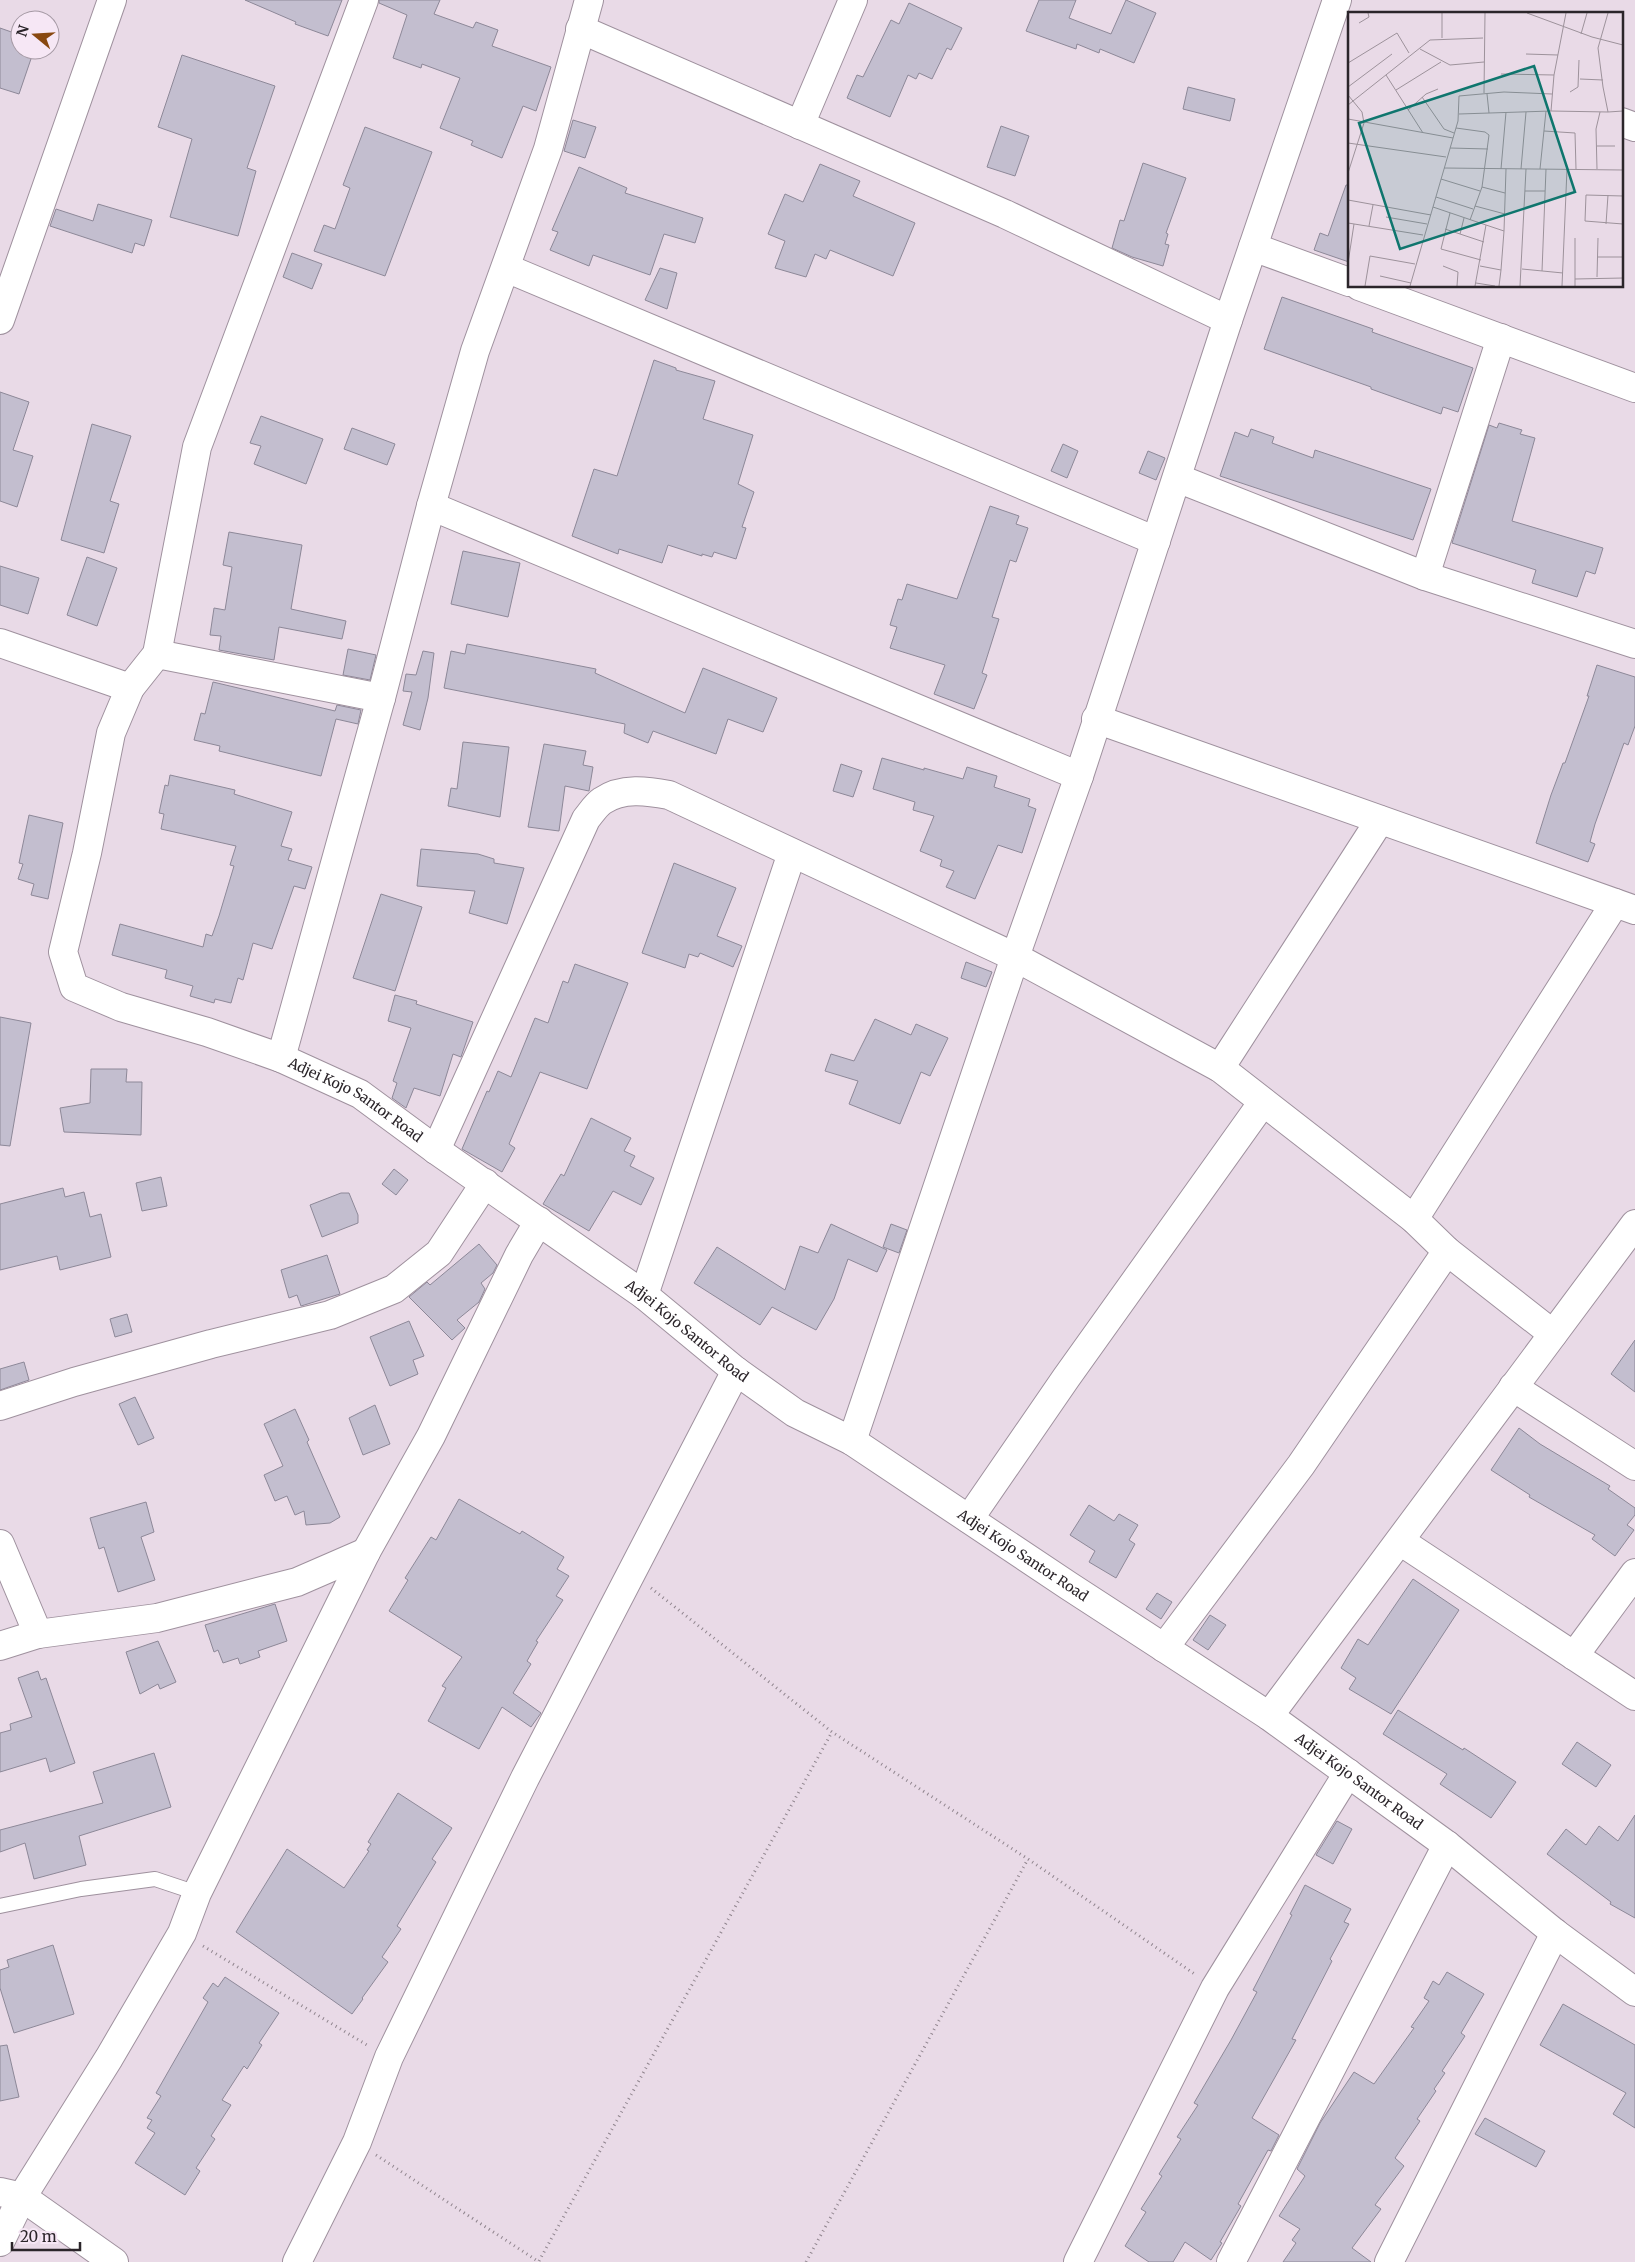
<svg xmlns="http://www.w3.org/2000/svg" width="1635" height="2262" viewBox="0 0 1635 2262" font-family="Merriweather,serif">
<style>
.building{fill:#c3becf;stroke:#8d8898}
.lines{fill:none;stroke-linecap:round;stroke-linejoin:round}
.lane-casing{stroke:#9f919e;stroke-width:16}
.street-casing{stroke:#9f919e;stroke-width:30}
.path{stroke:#90858e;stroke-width:3;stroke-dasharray:1 4;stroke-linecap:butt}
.lane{stroke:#fff;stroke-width:14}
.street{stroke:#fff;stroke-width:28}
.labels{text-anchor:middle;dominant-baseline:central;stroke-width:4.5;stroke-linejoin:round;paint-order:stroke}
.street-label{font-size:14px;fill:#2b252a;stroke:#f6e7f5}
.inset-road{fill:none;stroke:#9d929b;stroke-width:1}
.view{fill:#0f766e;fill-opacity:0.15;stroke:#0f766e;stroke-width:2.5}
.inset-edge{fill:none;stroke:#2b252a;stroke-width:2.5}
</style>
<rect width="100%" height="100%" fill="#e9dae7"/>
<path class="building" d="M 245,0 L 342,0 L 328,36 L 295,24 L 296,22 Z
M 379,0 L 440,0 L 434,14 L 473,28 L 476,22 L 498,30 L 492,46 L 551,67 L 536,111 L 523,106 L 502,158 L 471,145 L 473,141 L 440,128 L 460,78 L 422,64 L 421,68 L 393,58 L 407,15 L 379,3 Z
M 1039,0 L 1076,0 L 1069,18 L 1111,34 L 1126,0 L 1156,13 L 1134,63 L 1100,49 L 1099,53 L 1077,44 L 1076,49 L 1026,31 Z
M 909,3 L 962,28 L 951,50 L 947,48 L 932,79 L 919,73 L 916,79 L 908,75 L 890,117 L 847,98 L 857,75 L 863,77 L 891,20 L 899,24 Z
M 0,28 L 20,35 L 20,50 L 34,50 L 19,94 L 0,88 Z
M 182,55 L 275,86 L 247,168 L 256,171 L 238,236 L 170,217 L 192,139 L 158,127 Z
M 1188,87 L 1235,99 L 1230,121 L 1183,109 Z
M 573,120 L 596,127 L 585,158 L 564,151 Z
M 1001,126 L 1029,136 L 1015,176 L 987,167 Z
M 365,127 L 432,152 L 385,276 L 314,251 L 324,225 L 335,229 L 350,188 L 343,185 Z
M 1143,163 L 1186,178 L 1166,233 L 1168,234 L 1165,244 L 1169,245 L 1163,266 L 1132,257 L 1112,248 L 1120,220 L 1124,221 Z
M 820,164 L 860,181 L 853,196 L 915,223 L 893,276 L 830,250 L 826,259 L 815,254 L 806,277 L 775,268 L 785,241 L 768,234 L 785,194 L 803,202 Z
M 579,167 L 627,188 L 625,193 L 703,218 L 695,243 L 664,234 L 650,275 L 593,255 L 589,266 L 550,250 L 558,232 L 552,230 Z
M 1346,185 L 1349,185 L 1349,262 L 1314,250 L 1320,233 L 1328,236 Z
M 98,204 L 152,220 L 144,246 L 135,243 L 132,253 L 50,226 L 56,209 L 93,221 Z
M 292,253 L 322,264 L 312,289 L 283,277 Z
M 660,268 L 677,273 L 667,309 L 645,300 Z
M 1282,297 L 1373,329 L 1372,332 L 1473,368 L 1458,412 L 1443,407 L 1441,414 L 1371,389 L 1371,387 L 1264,349 Z
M 654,360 L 676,368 L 676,370 L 715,381 L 703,419 L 753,435 L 738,484 L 754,492 L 742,527 L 746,528 L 736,559 L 714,552 L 712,557 L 702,554 L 702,556 L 668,545 L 662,563 L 619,549 L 618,554 L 572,536 L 594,469 L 617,476 Z
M 0,392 L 29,402 L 13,450 L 33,456 L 17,507 L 0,501 Z
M 261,416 L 323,439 L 306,484 L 254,464 L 261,446 L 250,443 Z
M 1499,423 L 1522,430 L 1520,434 L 1535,438 L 1512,521 L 1603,548 L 1595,574 L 1586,571 L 1577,597 L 1532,583 L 1536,570 L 1452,543 L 1489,425 L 1497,428 Z
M 92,424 L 131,436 L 110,501 L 119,504 L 104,553 L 61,540 Z
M 352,428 L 395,444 L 387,465 L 344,449 Z
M 1251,429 L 1274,437 L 1272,443 L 1313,458 L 1315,450 L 1431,489 L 1413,540 L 1220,476 L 1235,432 L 1248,437 Z
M 1063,444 L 1078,451 L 1067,478 L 1051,471 Z
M 1148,451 L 1165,458 L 1156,480 L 1139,473 Z
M 990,506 L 1019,516 L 1016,524 L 1028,528 L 1016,562 L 1010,560 L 992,617 L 999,619 L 982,673 L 987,675 L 974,709 L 934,694 L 945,665 L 890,648 L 897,627 L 890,625 L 898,599 L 902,600 L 907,584 L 957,599 Z
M 229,532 L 302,545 L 291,609 L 346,621 L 342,639 L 279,627 L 274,660 L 219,650 L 221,636 L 210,635 L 214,608 L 225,610 L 232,567 L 223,565 Z
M 463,551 L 520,563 L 508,617 L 451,604 Z
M 87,557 L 117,568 L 97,626 L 67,615 Z
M 0,566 L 39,578 L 28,614 L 0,605 Z
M 467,644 L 596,669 L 595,673 L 685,713 L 703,668 L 777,698 L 763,732 L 728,719 L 716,754 L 653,731 L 648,743 L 624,733 L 625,724 L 444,688 L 451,651 L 465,654 Z
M 348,649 L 376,655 L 370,680 L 343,675 Z
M 423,651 L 434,653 L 428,698 L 420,730 L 403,725 L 412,692 L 403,691 L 406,674 L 416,675 Z
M 1597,665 L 1635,677 L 1635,726 L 1628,745 L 1624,743 L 1595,824 L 1590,842 L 1595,844 L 1588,862 L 1536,843 L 1551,795 L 1563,763 L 1565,763 L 1589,696 L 1587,696 Z
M 213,682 L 335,711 L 337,705 L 361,710 L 358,724 L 336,719 L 321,776 L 219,751 L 220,746 L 194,740 L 201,713 L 205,714 Z
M 463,742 L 509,747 L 500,817 L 448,806 L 451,788 L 457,789 Z
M 544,744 L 586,751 L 583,765 L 593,767 L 589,791 L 565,786 L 559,831 L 528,827 Z
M 882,758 L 924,770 L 924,768 L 963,779 L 967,767 L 997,776 L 994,787 L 1030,799 L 1028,806 L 1036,809 L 1022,853 L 998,845 L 975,899 L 946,887 L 954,871 L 940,866 L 942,860 L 920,851 L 934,816 L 913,810 L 915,802 L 873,789 Z
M 841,764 L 862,771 L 853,797 L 833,791 Z
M 170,775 L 235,790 L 234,794 L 292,812 L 281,846 L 292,849 L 288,860 L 312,867 L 305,889 L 294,886 L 272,949 L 253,943 L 243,980 L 238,978 L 231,1003 L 215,999 L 214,1003 L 190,996 L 193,986 L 165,978 L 167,970 L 112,955 L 120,924 L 203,947 L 206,934 L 212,936 L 219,916 L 234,866 L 230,865 L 236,846 L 161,829 L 164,814 L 159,813 L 165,785 L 168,786 Z
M 29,815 L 63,823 L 48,899 L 31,895 L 34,884 L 18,879 L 23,864 L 19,863 Z
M 421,849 L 478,854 L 494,859 L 494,863 L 524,868 L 507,924 L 469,913 L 475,891 L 417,886 Z
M 674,863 L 736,888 L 717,936 L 742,946 L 733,967 L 700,953 L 698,957 L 689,954 L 685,968 L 642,953 Z
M 381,894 L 422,907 L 395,991 L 353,978 Z
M 966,962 L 992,972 L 986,987 L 961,978 Z
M 575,964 L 628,983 L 587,1089 L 540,1072 L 509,1144 L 515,1148 L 502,1172 L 462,1149 L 487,1091 L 489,1092 L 498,1071 L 511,1077 L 535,1018 L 548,1023 L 563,981 L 568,983 Z
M 395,995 L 417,1001 L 416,1004 L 473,1022 L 461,1057 L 453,1054 L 440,1096 L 414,1088 L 406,1108 L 392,1098 L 397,1083 L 393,1081 L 411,1028 L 388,1021 Z
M 0,1017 L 31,1023 L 10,1146 L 0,1145 Z
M 875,1019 L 911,1035 L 916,1024 L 948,1038 L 930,1076 L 921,1072 L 900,1124 L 849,1104 L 858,1081 L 825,1071 L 831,1054 L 854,1061 Z
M 91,1069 L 127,1069 L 126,1082 L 142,1082 L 141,1135 L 64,1132 L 60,1108 L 90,1103 Z
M 591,1118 L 631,1138 L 624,1151 L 635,1156 L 630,1166 L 654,1178 L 641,1205 L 613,1191 L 589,1231 L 543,1204 L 561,1174 L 564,1176 Z
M 394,1169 L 408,1180 L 396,1195 L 382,1184 Z
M 161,1177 L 167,1206 L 142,1211 L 136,1183 Z
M 63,1188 L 65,1197 L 84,1192 L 90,1217 L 101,1214 L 111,1257 L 60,1270 L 57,1256 L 0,1270 L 0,1204 Z
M 341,1193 L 349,1193 L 358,1215 L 358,1223 L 322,1237 L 310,1205 Z
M 831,1224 L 887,1250 L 877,1272 L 848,1259 L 834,1299 L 816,1330 L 772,1307 L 760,1325 L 694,1283 L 717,1247 L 785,1290 L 800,1246 L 818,1253 Z
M 891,1224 L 907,1230 L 899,1253 L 883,1247 Z
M 479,1244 L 497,1265 L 493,1273 L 481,1283 L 485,1289 L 479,1302 L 457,1320 L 465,1328 L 452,1340 L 409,1297 L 427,1282 L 430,1285 Z
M 327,1255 L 340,1294 L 301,1306 L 297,1295 L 289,1298 L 281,1270 Z
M 127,1314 L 132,1332 L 115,1337 L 110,1319 Z
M 409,1321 L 424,1356 L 413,1360 L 418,1374 L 390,1386 L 370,1337 Z
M 1635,1340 L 1635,1392 L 1611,1374 Z
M 24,1362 L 29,1380 L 0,1390 L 0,1369 Z
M 135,1397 L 154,1438 L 138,1445 L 119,1404 Z
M 375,1405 L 390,1444 L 363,1455 L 349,1418 Z
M 295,1409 L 309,1440 L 307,1442 L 340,1517 L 330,1523 L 306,1525 L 304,1511 L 295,1515 L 287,1496 L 275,1501 L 264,1475 L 283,1466 L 264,1424 Z
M 1519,1428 L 1540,1444 L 1610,1486 L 1608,1489 L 1635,1508 L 1635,1515 L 1627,1525 L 1634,1530 L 1615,1556 L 1592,1539 L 1595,1535 L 1529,1497 L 1530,1495 L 1491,1470 Z
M 459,1499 L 520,1534 L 522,1531 L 564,1557 L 557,1569 L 569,1576 L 556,1596 L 563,1600 L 536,1641 L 538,1642 L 527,1661 L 531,1664 L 513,1693 L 541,1713 L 531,1727 L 502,1707 L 479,1749 L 428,1721 L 446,1688 L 442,1686 L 462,1657 L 389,1611 L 408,1580 L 405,1578 L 431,1537 L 436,1540 Z
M 146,1502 L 154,1532 L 141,1537 L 155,1580 L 118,1592 L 104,1547 L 99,1549 L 90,1518 Z
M 1089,1505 L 1114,1521 L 1119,1514 L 1138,1525 L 1129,1540 L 1135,1544 L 1116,1578 L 1089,1562 L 1095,1551 L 1070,1535 Z
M 1413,1579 L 1459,1610 L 1391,1714 L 1349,1689 L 1356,1678 L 1341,1668 L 1358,1639 L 1368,1645 Z
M 1157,1593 L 1172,1602 L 1161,1619 L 1146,1609 Z
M 275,1604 L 287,1641 L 258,1651 L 260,1657 L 240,1664 L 238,1658 L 223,1663 L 218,1650 L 214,1652 L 205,1625 Z
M 1210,1615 L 1226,1625 L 1208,1650 L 1193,1640 Z
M 158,1641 L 176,1682 L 160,1689 L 158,1684 L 140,1694 L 126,1652 Z
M 38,1671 L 41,1680 L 46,1678 L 75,1763 L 50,1772 L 46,1758 L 0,1772 L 0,1733 L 11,1730 L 10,1724 L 32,1717 L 18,1678 Z
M 1398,1710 L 1463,1750 L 1464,1748 L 1516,1782 L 1491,1818 L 1440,1784 L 1447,1774 L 1383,1734 Z
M 1577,1742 L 1611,1765 L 1596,1787 L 1562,1764 Z
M 154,1753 L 171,1807 L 79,1836 L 86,1865 L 34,1879 L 25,1843 L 0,1852 L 0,1830 L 103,1803 L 93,1772 Z
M 398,1793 L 452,1828 L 432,1859 L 436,1862 L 397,1926 L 401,1929 L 382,1957 L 388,1962 L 362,1998 L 363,1999 L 352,2014 L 236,1932 L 287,1849 L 344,1888 L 369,1851 L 367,1850 L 371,1844 L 368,1842 Z
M 1635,1815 L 1635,1918 L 1610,1904 L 1611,1902 L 1547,1854 L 1566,1829 L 1586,1845 L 1599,1826 L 1618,1841 Z
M 1337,1821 L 1352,1829 L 1333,1864 L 1316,1855 Z
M 1305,1885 L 1351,1909 L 1344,1922 L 1349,1924 L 1330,1959 L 1332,1961 L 1292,2039 L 1296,2040 L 1252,2118 L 1279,2135 L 1271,2151 L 1268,2150 L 1238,2204 L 1241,2206 L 1220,2242 L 1222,2243 L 1211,2260 L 1185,2242 L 1173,2262 L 1149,2262 L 1125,2246 L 1146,2212 L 1141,2209 L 1162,2176 L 1159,2174 L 1181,2139 L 1177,2137 L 1198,2105 L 1194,2103 L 1231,2040 L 1257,1992 L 1253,1990 L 1292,1915 L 1290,1914 Z
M 53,1945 L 74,2014 L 14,2033 L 0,1988 L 0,1970 L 9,1967 L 7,1960 Z
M 1447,1972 L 1484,1994 L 1461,2033 L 1465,2036 L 1442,2071 L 1445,2073 L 1434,2089 L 1436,2091 L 1417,2119 L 1420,2121 L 1395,2158 L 1404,2166 L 1375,2205 L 1381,2209 L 1352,2248 L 1371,2262 L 1283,2262 L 1296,2243 L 1292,2240 L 1300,2229 L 1279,2216 L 1305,2176 L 1297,2169 L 1320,2123 L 1354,2072 L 1374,2084 L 1414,2028 L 1411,2027 L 1429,2001 L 1424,1998 L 1433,1981 L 1439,1985 Z
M 225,1977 L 279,2013 L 259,2043 L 262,2045 L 247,2069 L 244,2066 L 222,2100 L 231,2105 L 211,2136 L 215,2139 L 196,2168 L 200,2171 L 185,2195 L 135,2163 L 155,2133 L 147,2128 L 152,2120 L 147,2118 L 161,2096 L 156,2093 L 208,2002 L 203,1998 L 213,1983 L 218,1987 Z
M 1563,2004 L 1635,2045 L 1635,2128 L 1613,2114 L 1626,2093 L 1540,2045 Z
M 7,2045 L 19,2097 L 0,2101 L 0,2046 Z
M 1485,2118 L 1545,2151 L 1536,2167 L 1475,2134 Z"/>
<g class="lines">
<g class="lane-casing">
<path id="lane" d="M 0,1906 L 81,1889 L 155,1879 L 197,1893"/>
</g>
<g class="street-casing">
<g id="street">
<path id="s1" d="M 364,0 L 197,447 L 157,654 L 130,688 L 111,733 L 87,853 L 63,952 L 74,987 L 121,1007 L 207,1032 L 281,1058 L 360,1094 L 436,1150 L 644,1295 L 736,1371 L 795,1413 L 852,1441 L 1069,1586 L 1269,1716 L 1447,1845 L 1555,1933 L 1635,1992"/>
<path d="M 580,29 L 1005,214 L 1228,320"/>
<path d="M 1621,122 L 1635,127"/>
<path d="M 800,125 L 853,0"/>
<path d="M 1253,247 L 1349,282"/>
<path d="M 506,268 L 1156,541"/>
<path d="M 1359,286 L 1635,388"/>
<path d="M 0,320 L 112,0"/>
<path d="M 1177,478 L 1425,576 L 1635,644"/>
<path d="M 431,506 L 1079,776"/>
<path d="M 1425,576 L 1501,338"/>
<path d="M 0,643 L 130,688"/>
<path d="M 157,654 L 381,698"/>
<path d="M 1096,719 L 1635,910"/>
<path d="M 281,1058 L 381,698 L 431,506 L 475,351 L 548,149 L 589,0"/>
<path d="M 1220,1068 L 1380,820"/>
<path d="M 436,1150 L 586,819 C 591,813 596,805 602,801 C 622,787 648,791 669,795 L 1015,957 L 1220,1068 L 1414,1219 L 1447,1251 L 1553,1334"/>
<path d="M 1414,1219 L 1615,903"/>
<path d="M 644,1295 L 792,853"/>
<path d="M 1513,1387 L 1635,1466"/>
<path d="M 0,1406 L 74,1382 L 211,1344 L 330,1315 L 394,1289 L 439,1253 L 485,1183"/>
<path d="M 852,1441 L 1015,957 L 1079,776 L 1228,320 L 1337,0"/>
<path d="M 969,1519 L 1066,1378 L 1263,1102"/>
<path d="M 1400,1541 L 1635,1696"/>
<path d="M 0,1544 L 38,1634"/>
<path d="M 0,1646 L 38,1634 L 157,1618 L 297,1582 L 366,1552"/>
<path d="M 1164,1648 L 1301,1465 L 1447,1251"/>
<path d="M 1574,1656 L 1635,1573"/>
<path d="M 1269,1716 L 1635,1224"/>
<path d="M 0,2192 L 22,2197 L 114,2262"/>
<path d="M 0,2242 L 22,2197 L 109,2058 L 182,1933 L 197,1893 L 366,1552 L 431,1436 L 519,1255 L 539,1221"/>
<path d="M 297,2262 L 357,2142 L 389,2057 L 525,1778 L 736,1371"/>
<path d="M 1078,2262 L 1215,1988 L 1348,1773"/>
<path d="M 1231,2262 L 1447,1845"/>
<path d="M 1389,2262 L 1555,1933"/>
</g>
</g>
<path class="path" d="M 651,1588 L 832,1732 L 1028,1859 L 1196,1975
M 203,1946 L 367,2045
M 376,2155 L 539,2262
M 539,2261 L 832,1732
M 806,2262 L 1028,1859"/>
<use href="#lane" class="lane"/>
<use href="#street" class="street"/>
</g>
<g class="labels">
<g class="street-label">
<text stroke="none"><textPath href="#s1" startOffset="1346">Adjei Kojo Santor Road</textPath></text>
<text stroke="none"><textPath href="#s1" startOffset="1751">Adjei Kojo Santor Road</textPath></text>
<text stroke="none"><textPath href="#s1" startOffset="2156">Adjei Kojo Santor Road</textPath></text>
<text stroke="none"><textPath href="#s1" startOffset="2561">Adjei Kojo Santor Road</textPath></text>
</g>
</g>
<g transform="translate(1348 12)">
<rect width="275" height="275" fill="#e9dae7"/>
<path class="inset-road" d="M 179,1 L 244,25 L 275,33M 218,1 L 206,63 L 203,99 L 260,100M 260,1 L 250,36 L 255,75 L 260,100 L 275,99M 11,11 L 21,5 L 20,1M 233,22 L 239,1M 94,26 L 94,1M 72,37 L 102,53 L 136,50M 178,42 L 210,43M 0,51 L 49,21 L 61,41M 153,62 L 206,63M 38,63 L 75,121M 232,67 L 255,68M 0,75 L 44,42M 48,78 L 93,50M 222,80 L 230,75 L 231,48M 136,81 L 137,1M 139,82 L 141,101M 0,83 L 14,100 L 16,111 L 0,161M 74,85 L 96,117 L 106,121M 0,93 L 82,28 L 135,26M 60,98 L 78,82 L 90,77M 111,102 L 203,99M 0,107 L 105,126M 108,116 L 137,120 L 141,123 L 134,175 L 122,208M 196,119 L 227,121 L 228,157M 0,131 L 98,145M 249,134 L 267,134M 102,136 L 140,137M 96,156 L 275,158M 153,157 L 158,100M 173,157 L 178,100M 192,157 L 198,99M 249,157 L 248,117 L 252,100M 93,167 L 132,179M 134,175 L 157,181M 177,179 L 197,179M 275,184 L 238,183 L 237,209 L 275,212M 88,185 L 125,197M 0,188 L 83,203M 127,194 L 157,202M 85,195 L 138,213M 102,201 L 93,237 L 133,248M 38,205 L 79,212M 0,211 L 75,223M 258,212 L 260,183M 21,214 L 25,193M 97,217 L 136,230M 156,219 L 158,157M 112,222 L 116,206M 227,226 L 227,267M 250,245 L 275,245M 0,251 L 6,212M 95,254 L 110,260 L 109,274M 132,254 L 153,258 L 151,274M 174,257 L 215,261M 194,259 L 198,157M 32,264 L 63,271M 249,265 L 250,226M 128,271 L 147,274M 17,274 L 22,244 L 67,252M 62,274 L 110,109 L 111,84 L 156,80 L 204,82M 127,274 L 138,213 L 156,219 L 153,258M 172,274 L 178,157M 214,274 L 219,157M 227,274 L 227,267 L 275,266"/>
<path class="view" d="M 186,54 L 227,180 L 52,237 L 11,111 Z"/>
<rect width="275" height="275" class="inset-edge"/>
</g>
<g transform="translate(35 35) rotate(288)"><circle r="24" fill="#f6e7f5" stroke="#a599a4"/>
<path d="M0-4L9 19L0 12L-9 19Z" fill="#884810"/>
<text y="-8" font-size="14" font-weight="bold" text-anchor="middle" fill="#2b252a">N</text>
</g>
<path d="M12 2242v8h68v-8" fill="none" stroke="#2b252a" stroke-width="2.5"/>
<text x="20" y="2242" font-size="15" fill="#2b252a" stroke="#f6e7f5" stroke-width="4" paint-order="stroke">20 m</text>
</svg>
